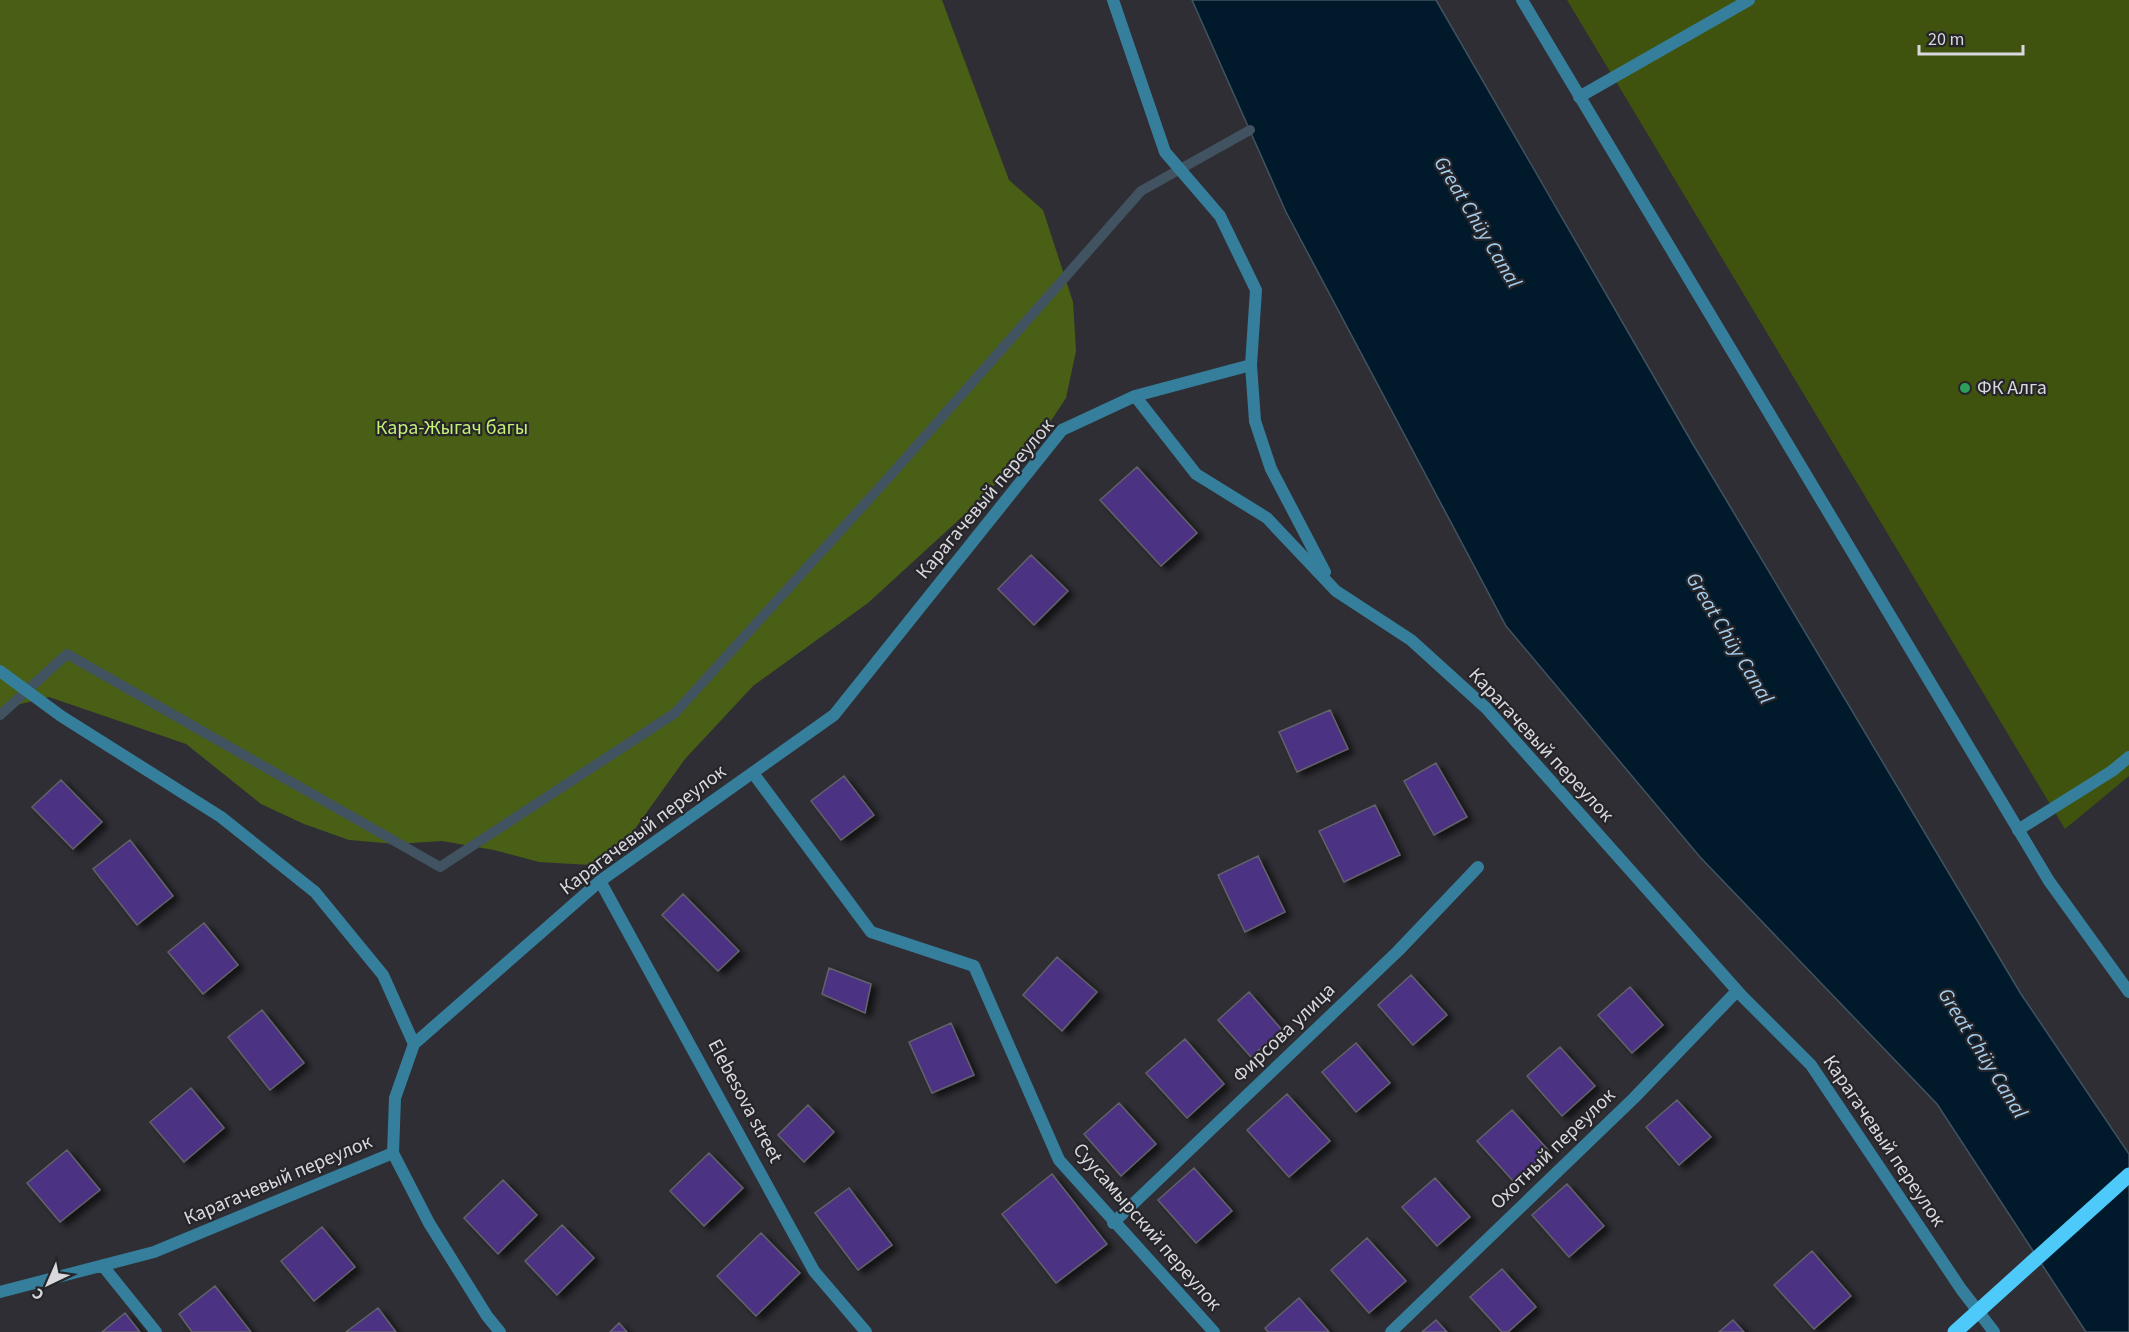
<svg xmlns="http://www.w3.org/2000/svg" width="2129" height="1332" viewBox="0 0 2129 1332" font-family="'Source Sans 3',sans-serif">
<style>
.green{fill:#3f530f}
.forest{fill:#485f15}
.water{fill:#00192b;stroke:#415360;stroke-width:1.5}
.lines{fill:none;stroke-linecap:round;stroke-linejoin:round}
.stream{stroke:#415360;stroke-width:10}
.building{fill:#4b3282;stroke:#636269;stroke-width:1.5;filter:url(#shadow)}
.lane{stroke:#367f9c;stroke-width:12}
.street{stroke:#367f9c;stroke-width:12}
.primary{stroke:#4dcafa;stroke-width:15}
.leisure-dot{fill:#2e9e5b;stroke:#26252a;stroke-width:2}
.labels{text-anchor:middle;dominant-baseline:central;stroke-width:4.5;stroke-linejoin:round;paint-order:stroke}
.poi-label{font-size:20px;fill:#d9d9dd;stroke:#26252a;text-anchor:start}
.park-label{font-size:20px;fill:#c4f075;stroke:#26252a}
.street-label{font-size:20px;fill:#d9d9dd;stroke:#26252a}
.water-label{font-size:21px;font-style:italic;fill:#a4ceee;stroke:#26252a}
</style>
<defs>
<filter id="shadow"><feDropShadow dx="6" dy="4" stdDeviation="3" flood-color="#0009"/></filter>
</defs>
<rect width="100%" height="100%" fill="#2f2e34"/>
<path class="green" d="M 1567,0 L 2129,0 L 2129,776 L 2065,829 Z"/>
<path class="forest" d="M 0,0 L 942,0 L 1009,180 L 1043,210 L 1073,302 L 1076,351 L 1066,398 L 1039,439 L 975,505 L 868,603 L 753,686 L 685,759 L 629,837 L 590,865 L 539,862 L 494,850 L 442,841 L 396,844 L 349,840 L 304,824 L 261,804 L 186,744 L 49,697 L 0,709 Z"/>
<path class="water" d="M 1192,0 L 1436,0 L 1694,446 L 2021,994 L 2129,1154 L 2129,1332 L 2086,1332 L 1937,1104 L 1700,857 L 1506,626 L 1286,212 Z"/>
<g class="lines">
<path class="stream" d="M 0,715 L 67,654 L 440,867 L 675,713 L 890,476 L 1141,191 L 1250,130"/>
</g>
<path class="building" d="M 1137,467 L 1197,533 L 1161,566 L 1100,500 Z
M 1031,555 L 1068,591 L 1034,625 L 998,589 Z
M 1330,710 L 1348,749 L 1297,772 L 1279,732 Z
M 1436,763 L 1467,817 L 1434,835 L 1404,781 Z
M 844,776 L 874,815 L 841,840 L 811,801 Z
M 61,780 L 102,822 L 73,849 L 32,807 Z
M 1375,805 L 1400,855 L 1344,882 L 1319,831 Z
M 130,840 L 173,896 L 137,925 L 93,869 Z
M 1258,856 L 1285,912 L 1245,932 L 1218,875 Z
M 683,894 L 739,951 L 718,971 L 662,915 Z
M 204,923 L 238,965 L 203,994 L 168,952 Z
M 1057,957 L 1097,992 L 1062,1031 L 1023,995 Z
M 829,968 L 871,984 L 865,1013 L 822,994 Z
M 1411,975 L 1447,1015 L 1413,1045 L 1378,1005 Z
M 1630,987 L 1663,1025 L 1632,1053 L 1598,1015 Z
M 1249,992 L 1282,1030 L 1251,1057 L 1218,1020 Z
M 262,1010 L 304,1063 L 270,1090 L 228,1037 Z
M 951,1023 L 974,1075 L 932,1093 L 909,1042 Z
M 1185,1039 L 1224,1084 L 1187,1118 L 1146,1073 Z
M 1356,1043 L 1390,1083 L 1356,1112 L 1322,1072 Z
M 1560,1047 L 1595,1086 L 1562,1116 L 1527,1076 Z
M 191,1088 L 224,1128 L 184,1162 L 150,1122 Z
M 1287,1094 L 1330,1141 L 1289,1177 L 1247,1130 Z
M 1677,1100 L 1711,1137 L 1679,1165 L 1646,1127 Z
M 1119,1103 L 1156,1144 L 1121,1176 L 1084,1134 Z
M 808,1105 L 834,1132 L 804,1162 L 778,1135 Z
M 1512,1110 L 1549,1151 L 1514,1182 L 1477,1141 Z
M 67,1150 L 100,1190 L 60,1222 L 27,1183 Z
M 709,1153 L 743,1188 L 704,1226 L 670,1191 Z
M 1194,1168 L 1232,1211 L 1196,1243 L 1158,1200 Z
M 1052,1174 L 1107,1244 L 1056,1283 L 1002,1214 Z
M 1435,1178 L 1470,1217 L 1437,1246 L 1402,1207 Z
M 503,1180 L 537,1215 L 498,1254 L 464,1218 Z
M 1567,1184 L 1604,1226 L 1569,1257 L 1532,1215 Z
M 849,1188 L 892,1245 L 858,1270 L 815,1213 Z
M 562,1225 L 594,1258 L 557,1295 L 525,1261 Z
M 322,1227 L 355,1267 L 314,1301 L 281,1261 Z
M 761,1233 L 800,1273 L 756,1316 L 717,1276 Z
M 1367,1238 L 1406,1281 L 1369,1313 L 1331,1270 Z
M 1812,1251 L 1851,1296 L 1814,1329 L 1774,1285 Z
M 1502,1269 L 1536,1307 L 1508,1332 L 1502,1332 L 1470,1297 Z
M 215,1286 L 251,1332 L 192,1332 L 179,1314 Z
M 1299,1298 L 1329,1332 L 1268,1332 L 1265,1328 Z
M 378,1308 L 396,1332 L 346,1332 Z
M 125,1313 L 140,1332 L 102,1332 Z
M 1436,1320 L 1447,1332 L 1422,1332 Z
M 1733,1320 L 1744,1332 L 1719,1332 Z
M 619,1323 L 627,1332 L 610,1332 Z"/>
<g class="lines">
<path class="lane" d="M 1579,97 L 1749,0
M 2018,830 L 2112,771 L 2129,757"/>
<path class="street" d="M 1522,0 L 2049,881 L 2129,992
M 1251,365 L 1255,421 L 1271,469 L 1325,572
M 1135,396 L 1196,474 L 1267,518 L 1336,591 L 1411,640 L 1486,708 L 1742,996 L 1811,1065 L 1961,1289 L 1994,1332
M 0,671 L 61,716 L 221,817 L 315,892 L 383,975 L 414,1044
M 753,773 L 871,932 L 974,966 L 1059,1160 L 1214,1332
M 600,881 L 814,1271 L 866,1332
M 1113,1223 L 1398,951 L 1478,867
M 103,1266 L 156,1332
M 0,1292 L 154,1252 L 393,1153
M 500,1332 L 487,1316 L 429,1223 L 393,1153 L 395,1098 L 414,1044 L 600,881 L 834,715 L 1062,430 L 1135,396 L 1251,365 L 1256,290 L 1220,216 L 1165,152 L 1113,0
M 1391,1332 L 1634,1098 L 1737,991"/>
<path class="primary" d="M 1955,1332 L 2129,1175"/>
</g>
<circle class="leisure-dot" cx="1965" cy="388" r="6"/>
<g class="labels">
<g class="poi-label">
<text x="1977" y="388">ФК Алга</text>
</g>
<g class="park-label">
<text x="452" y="428">Кара-Жыгач багы</text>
</g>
<g class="street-label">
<text transform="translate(985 499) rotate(-50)">Карагачевый переулок</text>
<text transform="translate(1541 745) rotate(47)">Карагачевый переулок</text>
<text transform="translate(643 830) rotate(-37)">Карагачевый переулок</text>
<text transform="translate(1284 1033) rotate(-44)">Фирсова улица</text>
<text transform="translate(745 1101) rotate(62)">Elebesova street</text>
<text transform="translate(1884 1141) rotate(56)">Карагачевый переулок</text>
<text transform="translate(1553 1149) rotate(-44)">Охотный переулок</text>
<text transform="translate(278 1180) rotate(-23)">Карагачевый переулок</text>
<text transform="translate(1147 1227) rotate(49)">Суусамырский переулок</text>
</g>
<g class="water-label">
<text transform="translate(1478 222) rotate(59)">Great Chüy Canal</text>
<text transform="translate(1730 638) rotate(59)">Great Chüy Canal</text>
<text transform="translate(1983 1053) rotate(58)">Great Chüy Canal</text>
</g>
</g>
<g transform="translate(48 1284) rotate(224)" stroke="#26252a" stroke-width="4.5" paint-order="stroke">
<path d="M0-4.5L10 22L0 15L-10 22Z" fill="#d9d9dd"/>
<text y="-9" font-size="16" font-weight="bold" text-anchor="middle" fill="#d9d9dd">С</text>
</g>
<path d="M1919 45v9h104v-9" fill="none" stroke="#d9d9dd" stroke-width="3"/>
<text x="1928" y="45" font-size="18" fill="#d9d9dd" stroke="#26252a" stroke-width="4.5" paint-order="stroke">20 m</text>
</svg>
